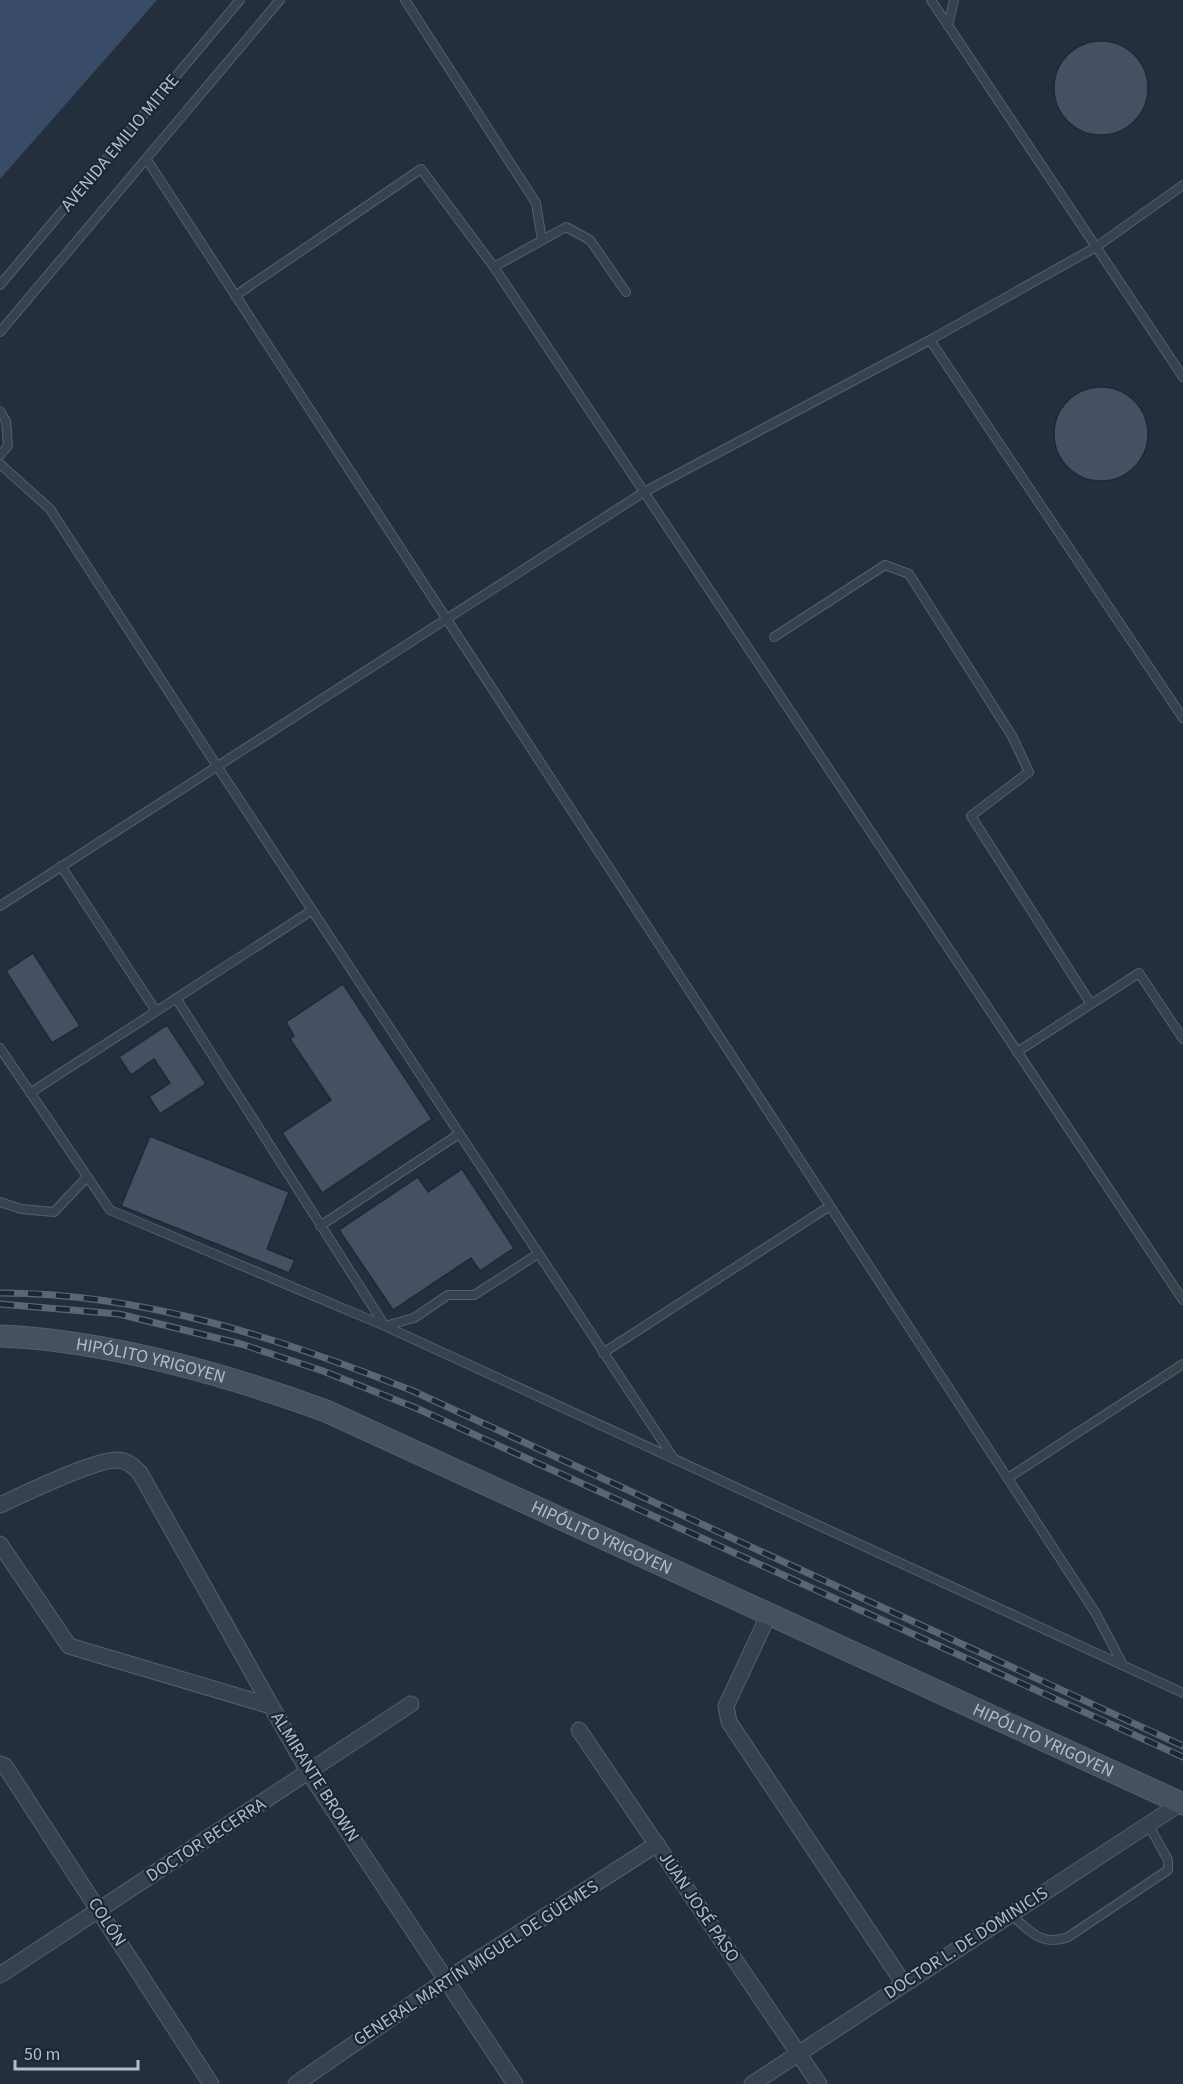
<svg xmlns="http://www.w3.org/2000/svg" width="1183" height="2084" viewBox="0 0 1183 2084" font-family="'Source Sans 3',sans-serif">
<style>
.water{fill:#394c67}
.building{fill:#455162;stroke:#1f2835;stroke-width:1.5}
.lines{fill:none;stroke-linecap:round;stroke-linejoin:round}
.lane-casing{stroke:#565f6c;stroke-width:10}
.street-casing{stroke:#565f6c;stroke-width:17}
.secondary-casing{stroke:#565f6c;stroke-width:23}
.lane{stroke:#38414e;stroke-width:8}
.street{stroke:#38414e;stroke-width:15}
.secondary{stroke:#465061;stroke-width:21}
.rail-casing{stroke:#5a6575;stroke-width:7}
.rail{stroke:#1d2633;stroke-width:4.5;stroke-dasharray:14;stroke-linecap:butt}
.labels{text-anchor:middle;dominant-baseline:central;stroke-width:4.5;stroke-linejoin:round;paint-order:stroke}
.street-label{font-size:18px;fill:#b4bcc9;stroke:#1d2633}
</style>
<rect width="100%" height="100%" fill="#242f3e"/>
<path class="water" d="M 0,0 L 157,0 L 0,179 Z"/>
<path class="building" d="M1054 88a47 47 0 1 1 94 0a47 47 0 1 1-94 0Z
M1054 434a47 47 0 1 1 94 0a47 47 0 1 1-94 0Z
M 33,953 L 80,1026 L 52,1043 L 6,971 Z
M 343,984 L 432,1119 L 322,1193 L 282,1133 L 331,1100 L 290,1039 L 294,1036 L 286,1022 Z
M 167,1025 L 206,1084 L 160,1114 L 149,1097 L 170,1083 L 154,1059 L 131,1075 L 119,1057 Z
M 150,1136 L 289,1192 L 267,1249 L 295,1260 L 289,1273 L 121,1206 Z
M 462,1169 L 514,1248 L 480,1271 L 471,1258 L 393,1310 L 339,1230 L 418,1177 L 428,1192 Z"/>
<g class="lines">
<g class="lane-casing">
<path id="lane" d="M 405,0 L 536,203 L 542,240
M 931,0 L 1183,377
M 948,26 L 954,0
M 147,160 L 1095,1612 L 1123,1665
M 494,267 L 566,227 L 590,240 L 626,292
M 0,285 L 240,0
M 235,296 L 421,169 L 494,267 L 1183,1300
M 0,332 L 280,0
M 930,340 L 1183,718
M 0,411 L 6,421 L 8,446 L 0,455
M 0,464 L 50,509 L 217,766 L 674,1459
M 774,637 L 885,565 L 909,574 L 1012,736 L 1029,772 L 971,816 L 1091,1004
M 61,866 L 156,1011
M 0,906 L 644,492 L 930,340 L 1096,247 L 1183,185
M 176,998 L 385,1326 L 414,1318 L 448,1295 L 474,1295 L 538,1254
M 0,1048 L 110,1210 L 385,1326 L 1183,1693
M 1017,1052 L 1139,973 L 1183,1039
M 30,1093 L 311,911
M 0,1202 L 21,1209 L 54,1212 L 87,1177
M 320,1226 L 459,1134
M 603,1353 L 830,1206
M 1008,1478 L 1183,1364
M 1010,1914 C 1031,1931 1040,1947 1068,1937 L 1168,1870 L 1168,1860 L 1148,1824"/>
</g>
<g class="street-casing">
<path id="street" d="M 0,1505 C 24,1494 93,1460 117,1460 C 127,1460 133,1466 140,1473 L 309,1773 L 515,2084
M 0,1544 L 69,1646 L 271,1706
M 769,1614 L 726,1706 L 729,1722 L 904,1984
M 579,1730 L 819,2084
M 0,1764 L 5,1766 L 211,2084
M 0,1975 L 411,1704
M 296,2084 L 446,1980 L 657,1844
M 752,2084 L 1181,1803"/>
</g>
<g class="secondary-casing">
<g id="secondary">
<path id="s1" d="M 0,1336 C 105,1340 228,1375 326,1411 L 1183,1804"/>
</g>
</g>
<use href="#lane" class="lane"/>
<use href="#street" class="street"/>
<use href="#secondary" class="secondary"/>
<g class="rail-casing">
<path id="rail" d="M 0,1293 C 143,1293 282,1339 413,1391 L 1183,1746
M 0,1304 L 119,1314 L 241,1344 L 323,1371 L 416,1408 L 1183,1757"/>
</g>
<use href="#rail" class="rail"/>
</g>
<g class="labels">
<g class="street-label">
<text transform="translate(120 143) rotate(-50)">AVENIDA EMILIO MITRE</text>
<text stroke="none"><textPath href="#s1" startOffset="153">HIPÓLITO YRIGOYEN</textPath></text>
<text stroke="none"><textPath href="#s1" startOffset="639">HIPÓLITO YRIGOYEN</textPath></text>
<text stroke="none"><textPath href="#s1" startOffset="1125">HIPÓLITO YRIGOYEN</textPath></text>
<text transform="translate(315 1777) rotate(58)">ALMIRANTE BROWN</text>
<text transform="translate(206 1840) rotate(-33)">DOCTOR BECERRA</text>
<text transform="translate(699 1907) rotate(56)">JUAN JOSÉ PASO</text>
<text transform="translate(107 1922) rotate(57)">COLÓN</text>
<text transform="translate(966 1943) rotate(-33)">DOCTOR L. DE DOMINICIS</text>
<text transform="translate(476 1963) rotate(-33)">GENERAL MARTÍN MIGUEL DE GÜEMES</text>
</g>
</g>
<path d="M15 2060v9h123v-9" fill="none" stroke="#b4bcc9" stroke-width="3"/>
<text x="24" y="2060" font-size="18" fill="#b4bcc9" stroke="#1d2633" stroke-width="4.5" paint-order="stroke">50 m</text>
</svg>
